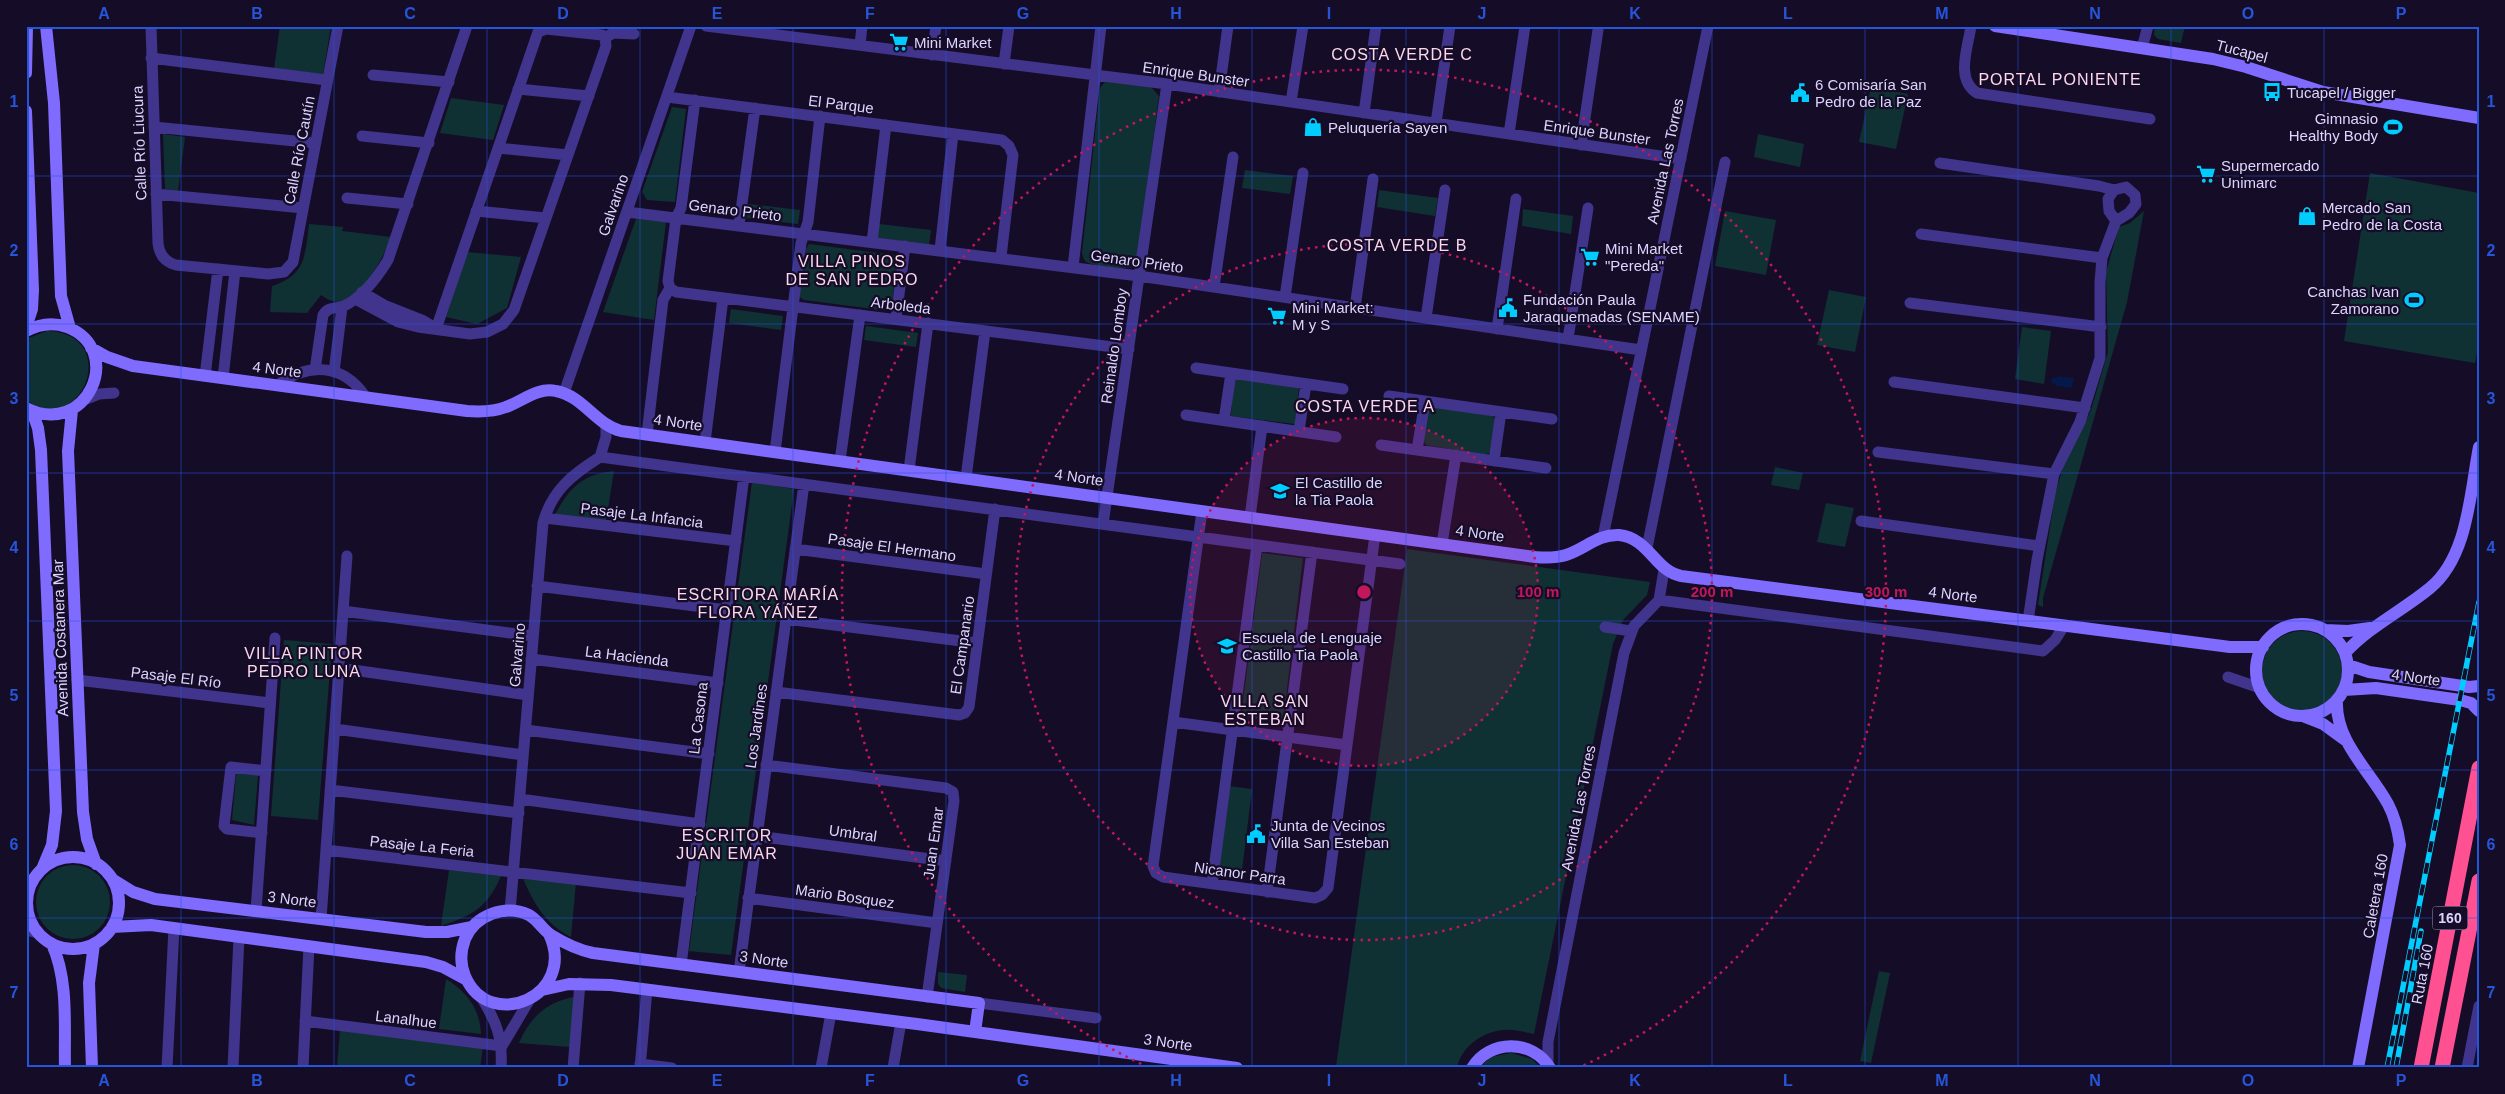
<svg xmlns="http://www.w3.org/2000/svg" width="2505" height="1094" viewBox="0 0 2505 1094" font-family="Arial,sans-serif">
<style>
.green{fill:#103133}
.water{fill:#061749}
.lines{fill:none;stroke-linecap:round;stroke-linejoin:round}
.street{stroke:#41348c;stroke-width:11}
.secondary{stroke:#7f6cff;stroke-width:12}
.highway{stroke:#ff5092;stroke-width:15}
.rail-casing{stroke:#01ccff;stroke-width:5.5}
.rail{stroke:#150d28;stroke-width:4;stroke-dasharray:11;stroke-linecap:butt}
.grid{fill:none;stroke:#2755da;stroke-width:1;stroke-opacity:0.55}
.ring{fill:none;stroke:#c2185b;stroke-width:2.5;stroke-dasharray:2.5 5}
.labels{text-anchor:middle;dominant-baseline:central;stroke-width:4.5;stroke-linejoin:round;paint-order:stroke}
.shield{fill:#150d28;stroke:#a299be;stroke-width:1}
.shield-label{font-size:14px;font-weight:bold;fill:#ded5ff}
.poi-label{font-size:15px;fill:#ded5ff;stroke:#150d28;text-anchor:start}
.street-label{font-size:15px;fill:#ded5ff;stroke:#150d28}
.neighbourhood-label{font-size:16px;letter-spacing:1px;fill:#ffd7ec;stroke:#150d28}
.centre{fill:#c2185b;stroke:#150d28;stroke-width:2.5}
.ring-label{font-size:15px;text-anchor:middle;font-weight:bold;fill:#c2185b;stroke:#150d28;stroke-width:4.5;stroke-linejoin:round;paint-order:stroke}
.neatline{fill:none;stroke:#2755da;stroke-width:2}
.grid-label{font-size:16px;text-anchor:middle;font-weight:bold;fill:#2755da}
</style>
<rect width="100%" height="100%" fill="#150d28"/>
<path class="green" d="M 280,26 L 331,26 L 323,74 L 274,69 Z
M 2155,26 L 2185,26 L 2181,43 L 2158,39 L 2154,35 Z
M 1109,81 L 1151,87 L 1159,96 L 1137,262 L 1134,267 C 1126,269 1091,267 1085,261 C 1083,258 1083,256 1082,253 L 1100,88 L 1105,82 Z
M 1871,87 L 1908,94 L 1896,149 L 1859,142 Z
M 451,98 L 504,105 L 493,140 L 440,133 Z
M 672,107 L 686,109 L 675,202 L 647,200 L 642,192 Z
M 163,134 L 185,137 L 178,191 L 165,189 Z
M 1758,134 L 1804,144 L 1800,167 L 1754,157 Z
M 1245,170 L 1293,176 L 1290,194 L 1242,188 Z
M 2370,173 L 2479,193 L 2479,343 L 2475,363 L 2344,341 Z
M 1379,190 L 1438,198 L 1435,216 L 1377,207 Z
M 748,204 L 800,210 L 798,224 L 746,218 Z
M 1523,209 L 1573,216 L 1571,234 L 1522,226 Z
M 1725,211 L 1776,220 L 1766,275 L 1715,266 Z
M 2144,211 L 2127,302 L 2043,598 L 2043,607 L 2038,605 L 2055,495 L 2062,470 L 2091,410 L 2108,352 L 2106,272 L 2119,227 L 2130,223 Z
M 636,219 L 666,222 L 654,320 L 603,312 Z
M 309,224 L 343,227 L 342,231 L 391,237 C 385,255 361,300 339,302 C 332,302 327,299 321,295 L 307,313 L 270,312 L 272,286 C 306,275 305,256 309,224 Z
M 879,224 L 931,230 L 929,245 L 877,238 Z
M 809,244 L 894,255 L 897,258 L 892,306 L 889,311 L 804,300 L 798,296 L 806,249 Z
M 467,252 L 521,257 L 507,308 L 477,324 L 446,317 Z
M 1829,290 L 1866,297 L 1855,352 L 1817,345 Z
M 731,309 L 783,316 L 781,330 L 729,323 Z
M 866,326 L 918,333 L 916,347 L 864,340 Z
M 2022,327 L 2051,331 L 2044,384 L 2015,379 Z
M 47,331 C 123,333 82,441 26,400 L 26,339 Z
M 1237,378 L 1299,387 L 1295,424 L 1231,416 L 1233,382 Z
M 1434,406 L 1492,416 L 1496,421 L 1491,452 L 1485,455 L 1426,445 L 1423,440 L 1427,410 Z
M 1775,467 L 1803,473 L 1799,490 L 1771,485 Z
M 614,471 L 606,521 L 554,516 C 570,488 580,475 614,471 Z
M 752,482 L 794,489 L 731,955 L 689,951 Z
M 1826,503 L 1854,508 L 1845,547 L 1817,542 Z
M 1407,549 L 1650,582 L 1647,595 L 1623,620 L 1613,644 L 1534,1034 C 1524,1032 1513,1029 1503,1030 C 1482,1032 1461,1047 1457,1068 L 1342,1068 L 1336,1067 Z
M 1262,553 L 1303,558 L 1283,722 L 1241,716 Z
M2262 671a40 40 0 1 1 80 0a40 40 0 1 1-80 0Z
M 284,640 L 332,644 L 318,820 L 271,816 Z
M 238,772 L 258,775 L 254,825 L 232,820 L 236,776 Z
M 1228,786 L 1252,789 L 1241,879 L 1217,874 Z
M36 902a37 37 0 1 1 74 0a37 37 0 1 1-74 0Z
M 449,870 L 501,876 C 487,908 473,915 441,926 Z
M 522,876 L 576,882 L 571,937 C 545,924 533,902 522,876 Z
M 1879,971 L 1890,973 L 1871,1063 L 1860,1061 Z
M 938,972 L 967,975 L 965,992 L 941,988 L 938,984 Z
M 446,979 C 467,992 480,1009 481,1034 L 439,1029 Z
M 574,997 L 570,1047 L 519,1043 C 530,1017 547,1002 574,997 Z
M 340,1029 L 483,1047 L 480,1068 L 337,1068 Z
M 1511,1053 L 1532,1059 L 1541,1068 L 1479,1068 L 1491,1057 Z"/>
<path class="water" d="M 2058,376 L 2074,378 L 2072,388 L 2056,386 L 2056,384 L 2051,383 L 2052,378 L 2057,378 Z"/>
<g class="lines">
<path class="street" d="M 151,26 L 158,243 C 159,254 165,262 176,265 L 268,274 L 284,272 L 293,262 L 338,26
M 706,26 L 1167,84 L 1681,159
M 1971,26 C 1968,48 1955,79 1977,93 L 2150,119
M 605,38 L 613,33 L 634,34
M 860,45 L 862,26
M 2142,48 L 2148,26
M 932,55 L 936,26
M 151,58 L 327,80
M 1004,64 L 1009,26
M 373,75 L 449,82
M 518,89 L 589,96
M 1219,92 L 1228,26
M 667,97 L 1002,140 L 1009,146 L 1013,155 L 1001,257
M 1291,102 L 1303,26
M 1364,113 L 1376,26
M 1436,123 L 1450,26
M 154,127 L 315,143
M 1509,134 L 1525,26
M 362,136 L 429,143
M 1581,145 L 1598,30
M 498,148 L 568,155
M 1940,163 L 2099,186 L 2114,190
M 156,194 L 303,208
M 347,198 L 408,204
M 476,211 L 546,218
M 627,212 L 1139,276 L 1641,350
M 739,225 L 755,108
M 1921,234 L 2102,258
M 872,242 L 886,125
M 940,250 L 953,134
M 1073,267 L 1101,26
M 1214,287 L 1233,157
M 670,288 L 676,292 L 1129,349
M 670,288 L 668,281 L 676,218 L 681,208 L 695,100
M 362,292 L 384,305 L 422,320 L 435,328
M 1285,297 L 1303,173
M 355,299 L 398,322 L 418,327 L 470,334 L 487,332 L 503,324 L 514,310 L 606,46 L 605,38
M 1910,303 L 2101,327
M 1355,308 L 1373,179
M 1426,318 L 1445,190
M 896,319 L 905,246
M 436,329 L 538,32 L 546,29 L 602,35 L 605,38
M 1497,329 L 1516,199
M 1568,339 L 1588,208
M 1196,368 L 1343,389
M 315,370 L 323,315 C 329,306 335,309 344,306 C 363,297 377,278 388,260 L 467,26
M 334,372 L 342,307
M 205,376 L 218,269
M 223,378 L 235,271
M 1894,382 L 2085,408
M 278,385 C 309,362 343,364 365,396
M 564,393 L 691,26
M 1389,396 L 1552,419
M 86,399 L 99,394 L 114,393
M 1186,415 L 1336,437
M 1224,420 L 1231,373
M 1299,431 L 1306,384
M 647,434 L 663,300 L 670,288
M 705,442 L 723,298
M 1381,445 L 1546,468
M 1417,450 L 1425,401
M 775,452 L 801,243 L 808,222 L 820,116
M 1878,452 L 2054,474
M 600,457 L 1400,564
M 840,461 L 860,315
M 1494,461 L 1501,412
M 909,470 L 928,323
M 966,478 L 985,331
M 1202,511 L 1153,866 L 1156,873 L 1163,877 L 1315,898 L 1322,895 L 1328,888 L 1375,535
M 1250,517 L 1262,426
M 545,518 L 736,541
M 1861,521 L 2039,546
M 1103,524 L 1167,84
M 1603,537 L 1708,26
M 1442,544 L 1456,455
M 1647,548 L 1725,162
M 795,549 L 986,574
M 537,586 L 727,610
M 1659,600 L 2043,651 L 2055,640 L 2064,626
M 343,611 L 533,636
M 786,619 L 977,643
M 2028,621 L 2037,560 L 2054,474 L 2080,422 L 2100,358 L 2100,282 L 2102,258 L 2116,221 L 2129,213 L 2136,204 L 2135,195 L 2126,187 L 2114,190 L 2108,199 L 2109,211 L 2116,221
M 1605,627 L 1631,631
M 531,659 L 718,683
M 339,668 L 528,695
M 2228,677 L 2260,688
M 77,680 L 270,703
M 776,692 L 959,715 L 965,713 L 969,707 L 995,509
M 1173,722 L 1347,745
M 335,729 L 523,755
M 526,730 L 709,754
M 766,765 L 946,788 L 953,792 L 954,801 L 927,997
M 330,790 L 519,813
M 520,799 L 700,824
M 262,833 L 227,829 L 224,826 L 231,767 L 266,771
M 757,836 L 946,861
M 326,850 L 691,893
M 1212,884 L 1257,545
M 26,887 L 31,883
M 1267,892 L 1312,552
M 748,898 L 937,923
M 256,911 L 275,638
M 510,911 L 543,523 C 552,490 573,474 600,457 L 606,437 L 606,426
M 321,919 L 347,556
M 26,930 L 38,933
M 681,965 L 744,476
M 739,972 L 804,484
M 480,995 C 496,1021 503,1037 501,1068
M 979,1003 L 1096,1018
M 305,1021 L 502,1046
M 502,1046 L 530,999
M 640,1064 L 672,1068
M 1548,1064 L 1548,1042 L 1624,653 L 1634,626 L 1659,600 L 1664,570
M 167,1068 L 174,928
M 233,1068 L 239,937
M 303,1068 L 309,946
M 573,1068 L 580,983
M 640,1068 L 647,990
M 821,1068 L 831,1013
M 893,1068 L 901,1022
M 2467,1068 L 2479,1006"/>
<path class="secondary" d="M 46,26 L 54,103 L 61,296 L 70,328
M 1995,26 L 2213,59 L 2246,67 L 2323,92 L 2479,118
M 26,73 L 27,26
M 26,111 L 33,290 L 32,309 L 26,327
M 26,331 C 39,324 53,322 67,327 C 126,350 87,439 26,408
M 91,348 L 107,357 L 133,366 L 467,411 C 480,412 493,412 506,407 C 523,401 537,387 556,391 C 583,396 595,424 621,431 L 1535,557 C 1546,558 1556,558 1566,555 C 1585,549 1598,534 1619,535 C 1649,538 1655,571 1681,576 L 2230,647 L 2263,647
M 72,410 L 68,451 L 83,812 L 87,839 L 96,864
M 32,411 L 38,428 L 41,450 L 56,811 L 52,845 L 42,869
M2256 670a46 46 0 1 1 92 0a46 46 0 1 1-92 0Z
M 2325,630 L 2348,631 L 2370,628
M 2345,653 C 2370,626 2402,611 2430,588 C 2468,557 2470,493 2479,447
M 2348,665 L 2369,672 L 2469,687 L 2479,686
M 2344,690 L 2376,688 L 2460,700 L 2471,703 L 2479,711
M 2337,701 C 2335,741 2370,771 2388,804 C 2395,817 2398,830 2400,845 L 2358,1068
M 2305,717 L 2323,724 L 2345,740
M27 903a46 46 0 1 1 92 0a46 46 0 1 1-92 0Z
M 112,879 L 133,892 L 155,899 L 426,932 L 447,932 L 472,927
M 112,927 L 151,925 L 426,962 L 443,967 L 467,980
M 549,934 C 578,995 490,1034 465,976 C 460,964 460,952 465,939 C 475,915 505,904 529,915 C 538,920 543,930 551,935 C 564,943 578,950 593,953 L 979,1003 L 975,1032
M 52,944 C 69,981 64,1028 65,1068
M 542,990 L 569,984 L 611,985 L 917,1024 L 1237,1068
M 92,1068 L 89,983 L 94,944
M 1472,1068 C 1489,1039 1533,1039 1550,1068"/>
<path class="highway" d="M 2421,1068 L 2479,768
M 2442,1068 L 2479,881"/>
<g class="rail-casing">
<path id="rail" d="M 2387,1068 L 2479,602
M 2396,1068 L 2421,931"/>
</g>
<use href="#rail" class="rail"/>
</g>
<path class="grid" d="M 181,26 L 181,1068M 334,26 L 334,1068M 487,26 L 487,1068M 640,26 L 640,1068M 793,26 L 793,1068M 946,26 L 946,1068M 1099,26 L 1099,1068M 1252,26 L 1252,1068M 1406,26 L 1406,1068M 1559,26 L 1559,1068M 1712,26 L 1712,1068M 1865,26 L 1865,1068M 2018,26 L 2018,1068M 2171,26 L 2171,1068M 2324,26 L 2324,1068M 26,176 L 2479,176M 26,324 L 2479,324M 26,473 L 2479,473M 26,621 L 2479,621M 26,770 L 2479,770M 26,918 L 2479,918"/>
<circle cx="1364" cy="592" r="174" fill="#c2185b" fill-opacity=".12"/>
<g class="ring">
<circle cx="1364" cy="592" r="174"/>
<circle cx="1364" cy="592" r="348"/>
<path d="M1148 1067A522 522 0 1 1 1580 1067"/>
</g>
<defs>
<g id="supermarket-bare" transform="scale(1.5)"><path d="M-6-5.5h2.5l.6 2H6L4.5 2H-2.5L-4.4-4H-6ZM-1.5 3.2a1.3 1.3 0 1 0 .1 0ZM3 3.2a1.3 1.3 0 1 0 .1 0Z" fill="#01ccff" stroke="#150d28" stroke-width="2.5" paint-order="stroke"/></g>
<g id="bus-bare" transform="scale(1.5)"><path d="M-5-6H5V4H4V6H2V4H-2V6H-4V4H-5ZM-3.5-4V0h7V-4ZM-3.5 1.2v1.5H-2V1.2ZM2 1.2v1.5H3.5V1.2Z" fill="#01ccff" stroke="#150d28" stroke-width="2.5" paint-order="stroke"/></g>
<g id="civic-bare" transform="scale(1.5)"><path d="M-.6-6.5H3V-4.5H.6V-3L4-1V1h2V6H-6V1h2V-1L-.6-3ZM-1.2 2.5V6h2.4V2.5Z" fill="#01ccff" stroke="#150d28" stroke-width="2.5" paint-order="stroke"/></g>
<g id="shop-bare" transform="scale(1.5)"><path d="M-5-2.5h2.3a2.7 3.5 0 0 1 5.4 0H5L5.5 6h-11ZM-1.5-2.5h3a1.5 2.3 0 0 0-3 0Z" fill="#01ccff" stroke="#150d28" stroke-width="2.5" paint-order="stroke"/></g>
<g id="stadium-bare" transform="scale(1.5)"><path d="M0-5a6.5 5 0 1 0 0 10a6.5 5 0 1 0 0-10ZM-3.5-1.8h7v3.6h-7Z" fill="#01ccff" stroke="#150d28" stroke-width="2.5" paint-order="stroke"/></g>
<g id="school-bare" transform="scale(1.5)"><path d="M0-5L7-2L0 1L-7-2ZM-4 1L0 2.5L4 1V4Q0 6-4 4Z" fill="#01ccff" stroke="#150d28" stroke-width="2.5" paint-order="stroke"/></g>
</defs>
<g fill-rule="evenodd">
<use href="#supermarket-bare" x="899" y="42"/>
<use href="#bus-bare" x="2272" y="92"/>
<use href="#civic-bare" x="1800" y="93"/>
<use href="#shop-bare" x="1313" y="127"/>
<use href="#stadium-bare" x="2393" y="127"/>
<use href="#supermarket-bare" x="2206" y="174"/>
<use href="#shop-bare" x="2307" y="216"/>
<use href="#supermarket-bare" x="1590" y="257"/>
<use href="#stadium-bare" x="2414" y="300"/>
<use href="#civic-bare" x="1508" y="308"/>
<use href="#supermarket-bare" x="1277" y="316"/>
<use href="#school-bare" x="1280" y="491"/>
<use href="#school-bare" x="1227" y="646"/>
<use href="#civic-bare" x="1256" y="834"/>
</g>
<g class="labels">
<rect class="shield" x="2432.5" y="906.5" width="35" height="23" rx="4"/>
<g class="shield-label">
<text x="2450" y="918">160</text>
</g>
<g class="poi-label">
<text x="914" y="42">Mini Market</text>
<text x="1815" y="84">6 Comisaría San<tspan x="1815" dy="17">Pedro de la Paz</tspan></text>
<text x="2287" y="92">Tucapel / Bigger</text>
<text x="2378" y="118" text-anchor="end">Gimnasio<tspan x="2378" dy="17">Healthy Body</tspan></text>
<text x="1328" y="127">Peluquería Sayen</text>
<text x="2221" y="165">Supermercado<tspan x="2221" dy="17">Unimarc</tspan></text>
<text x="2322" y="207">Mercado San<tspan x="2322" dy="17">Pedro de la Costa</tspan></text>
<text x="1605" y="248">Mini Market<tspan x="1605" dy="17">"Pereda"</tspan></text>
<text x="2399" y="291" text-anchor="end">Canchas Ivan<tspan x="2399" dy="17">Zamorano</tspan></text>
<text x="1523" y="299">Fundación Paula<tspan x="1523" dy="17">Jaraquemadas (SENAME)</tspan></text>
<text x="1292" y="307">Mini Market:<tspan x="1292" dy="17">M y S</tspan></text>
<text x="1295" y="482">El Castillo de<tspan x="1295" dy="17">la Tia Paola</tspan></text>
<text x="1242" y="637">Escuela de Lenguaje<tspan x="1242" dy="17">Castillo Tia Paola</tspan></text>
<text x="1271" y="825">Junta de Vecinos<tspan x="1271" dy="17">Villa San Esteban</tspan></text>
</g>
<g class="street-label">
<text transform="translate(2242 51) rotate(15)">Tucapel</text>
<text transform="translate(1196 74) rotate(8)">Enrique Bunster</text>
<text transform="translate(841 104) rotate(7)">El Parque</text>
<text transform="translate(1597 132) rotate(8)">Enrique Bunster</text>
<text transform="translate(139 143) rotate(-92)">Calle Río Liucura</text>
<text transform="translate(299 150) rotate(-79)">Calle Río Cautín</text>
<text transform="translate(1665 161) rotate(-78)">Avenida Las Torres</text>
<text transform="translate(613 205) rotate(-71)">Galvarino</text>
<text transform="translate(735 210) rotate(7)">Genaro Prieto</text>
<text transform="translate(1137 261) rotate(8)">Genaro Prieto</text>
<text transform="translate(901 305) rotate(7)">Arboleda</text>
<text transform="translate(1114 346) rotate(-82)">Reinaldo Lomboy</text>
<text transform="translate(277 369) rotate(7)">4 Norte</text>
<text transform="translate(678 422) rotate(8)">4 Norte</text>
<text transform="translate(1079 477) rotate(8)">4 Norte</text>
<text transform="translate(642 515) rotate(7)">Pasaje La Infancia</text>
<text transform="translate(1480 533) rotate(8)">4 Norte</text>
<text transform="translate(892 547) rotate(8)">Pasaje El Hermano</text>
<text transform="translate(1953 594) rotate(7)">4 Norte</text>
<text transform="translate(60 638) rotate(-92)">Avenida Costanera Mar</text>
<text transform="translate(962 645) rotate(-82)">El Campanario</text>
<text transform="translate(517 655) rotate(-85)">Galvarino</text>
<text transform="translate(627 656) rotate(7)">La Hacienda</text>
<text transform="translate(176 677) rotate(7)">Pasaje El Río</text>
<text transform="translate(2416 677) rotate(8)">4 Norte</text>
<text transform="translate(698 718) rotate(-83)">La Casona</text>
<text transform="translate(756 726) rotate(-82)">Los Jardines</text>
<text transform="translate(1578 808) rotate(-79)">Avenida Las Torres</text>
<text transform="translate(853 833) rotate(8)">Umbral</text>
<text transform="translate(933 843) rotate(-82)">Juan Emar</text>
<text transform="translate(422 846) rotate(6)">Pasaje La Feria</text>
<text transform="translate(1240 873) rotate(8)">Nicanor Parra</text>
<text transform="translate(845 896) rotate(8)">Mario Bosquez</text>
<text transform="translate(2375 896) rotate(-80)">Caletera 160</text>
<text transform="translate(292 899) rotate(7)">3 Norte</text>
<text transform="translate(764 959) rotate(8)">3 Norte</text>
<text transform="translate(2422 974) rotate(-79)">Ruta 160</text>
<text transform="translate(406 1019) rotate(7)">Lanalhue</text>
<text transform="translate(1168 1042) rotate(8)">3 Norte</text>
</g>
<g class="neighbourhood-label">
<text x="1402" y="54">COSTA VERDE C</text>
<text x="2060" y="79">PORTAL PONIENTE</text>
<text x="1397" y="245">COSTA VERDE B</text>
<text x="852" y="261">VILLA PINOS<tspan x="852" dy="18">DE SAN PEDRO</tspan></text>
<text x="1365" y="406">COSTA VERDE A</text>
<text x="758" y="594">ESCRITORA MARÍA<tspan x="758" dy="18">FLORA YÁÑEZ</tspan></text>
<text x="304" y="653">VILLA PINTOR<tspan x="304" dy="18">PEDRO LUNA</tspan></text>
<text x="1265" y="701">VILLA SAN<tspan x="1265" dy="18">ESTEBAN</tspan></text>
<text x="727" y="835">ESCRITOR<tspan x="727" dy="18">JUAN EMAR</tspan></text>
</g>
</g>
<circle cx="1364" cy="592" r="8" class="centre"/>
<g class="ring-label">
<text x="1538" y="597">100 m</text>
<text x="1712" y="597">200 m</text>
<text x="1886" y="597">300 m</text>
</g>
<rect width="2505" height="1094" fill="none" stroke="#150d28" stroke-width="55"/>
<rect x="28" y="28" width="2450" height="1038" class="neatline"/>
<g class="grid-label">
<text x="104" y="19">A</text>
<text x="257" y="19">B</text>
<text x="410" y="19">C</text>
<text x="563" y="19">D</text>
<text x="717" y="19">E</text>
<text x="870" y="19">F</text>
<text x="1023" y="19">G</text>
<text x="1176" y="19">H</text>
<text x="1329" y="19">I</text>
<text x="1482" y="19">J</text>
<text x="1635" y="19">K</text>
<text x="1788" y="19">L</text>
<text x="1942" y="19">M</text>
<text x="2095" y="19">N</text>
<text x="2248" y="19">O</text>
<text x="2401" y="19">P</text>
<text x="14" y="107">1</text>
<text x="2491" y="107">1</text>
<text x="14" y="256">2</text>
<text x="2491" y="256">2</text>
<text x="14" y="404">3</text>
<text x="2491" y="404">3</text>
<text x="14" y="553">4</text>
<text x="2491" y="553">4</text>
<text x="14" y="701">5</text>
<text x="2491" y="701">5</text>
<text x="14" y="850">6</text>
<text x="2491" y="850">6</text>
<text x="14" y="998">7</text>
<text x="2491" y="998">7</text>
<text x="104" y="1086">A</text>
<text x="257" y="1086">B</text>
<text x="410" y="1086">C</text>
<text x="563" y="1086">D</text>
<text x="717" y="1086">E</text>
<text x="870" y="1086">F</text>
<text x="1023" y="1086">G</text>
<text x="1176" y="1086">H</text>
<text x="1329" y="1086">I</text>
<text x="1482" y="1086">J</text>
<text x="1635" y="1086">K</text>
<text x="1788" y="1086">L</text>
<text x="1942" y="1086">M</text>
<text x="2095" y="1086">N</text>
<text x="2248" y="1086">O</text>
<text x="2401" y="1086">P</text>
</g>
</svg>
